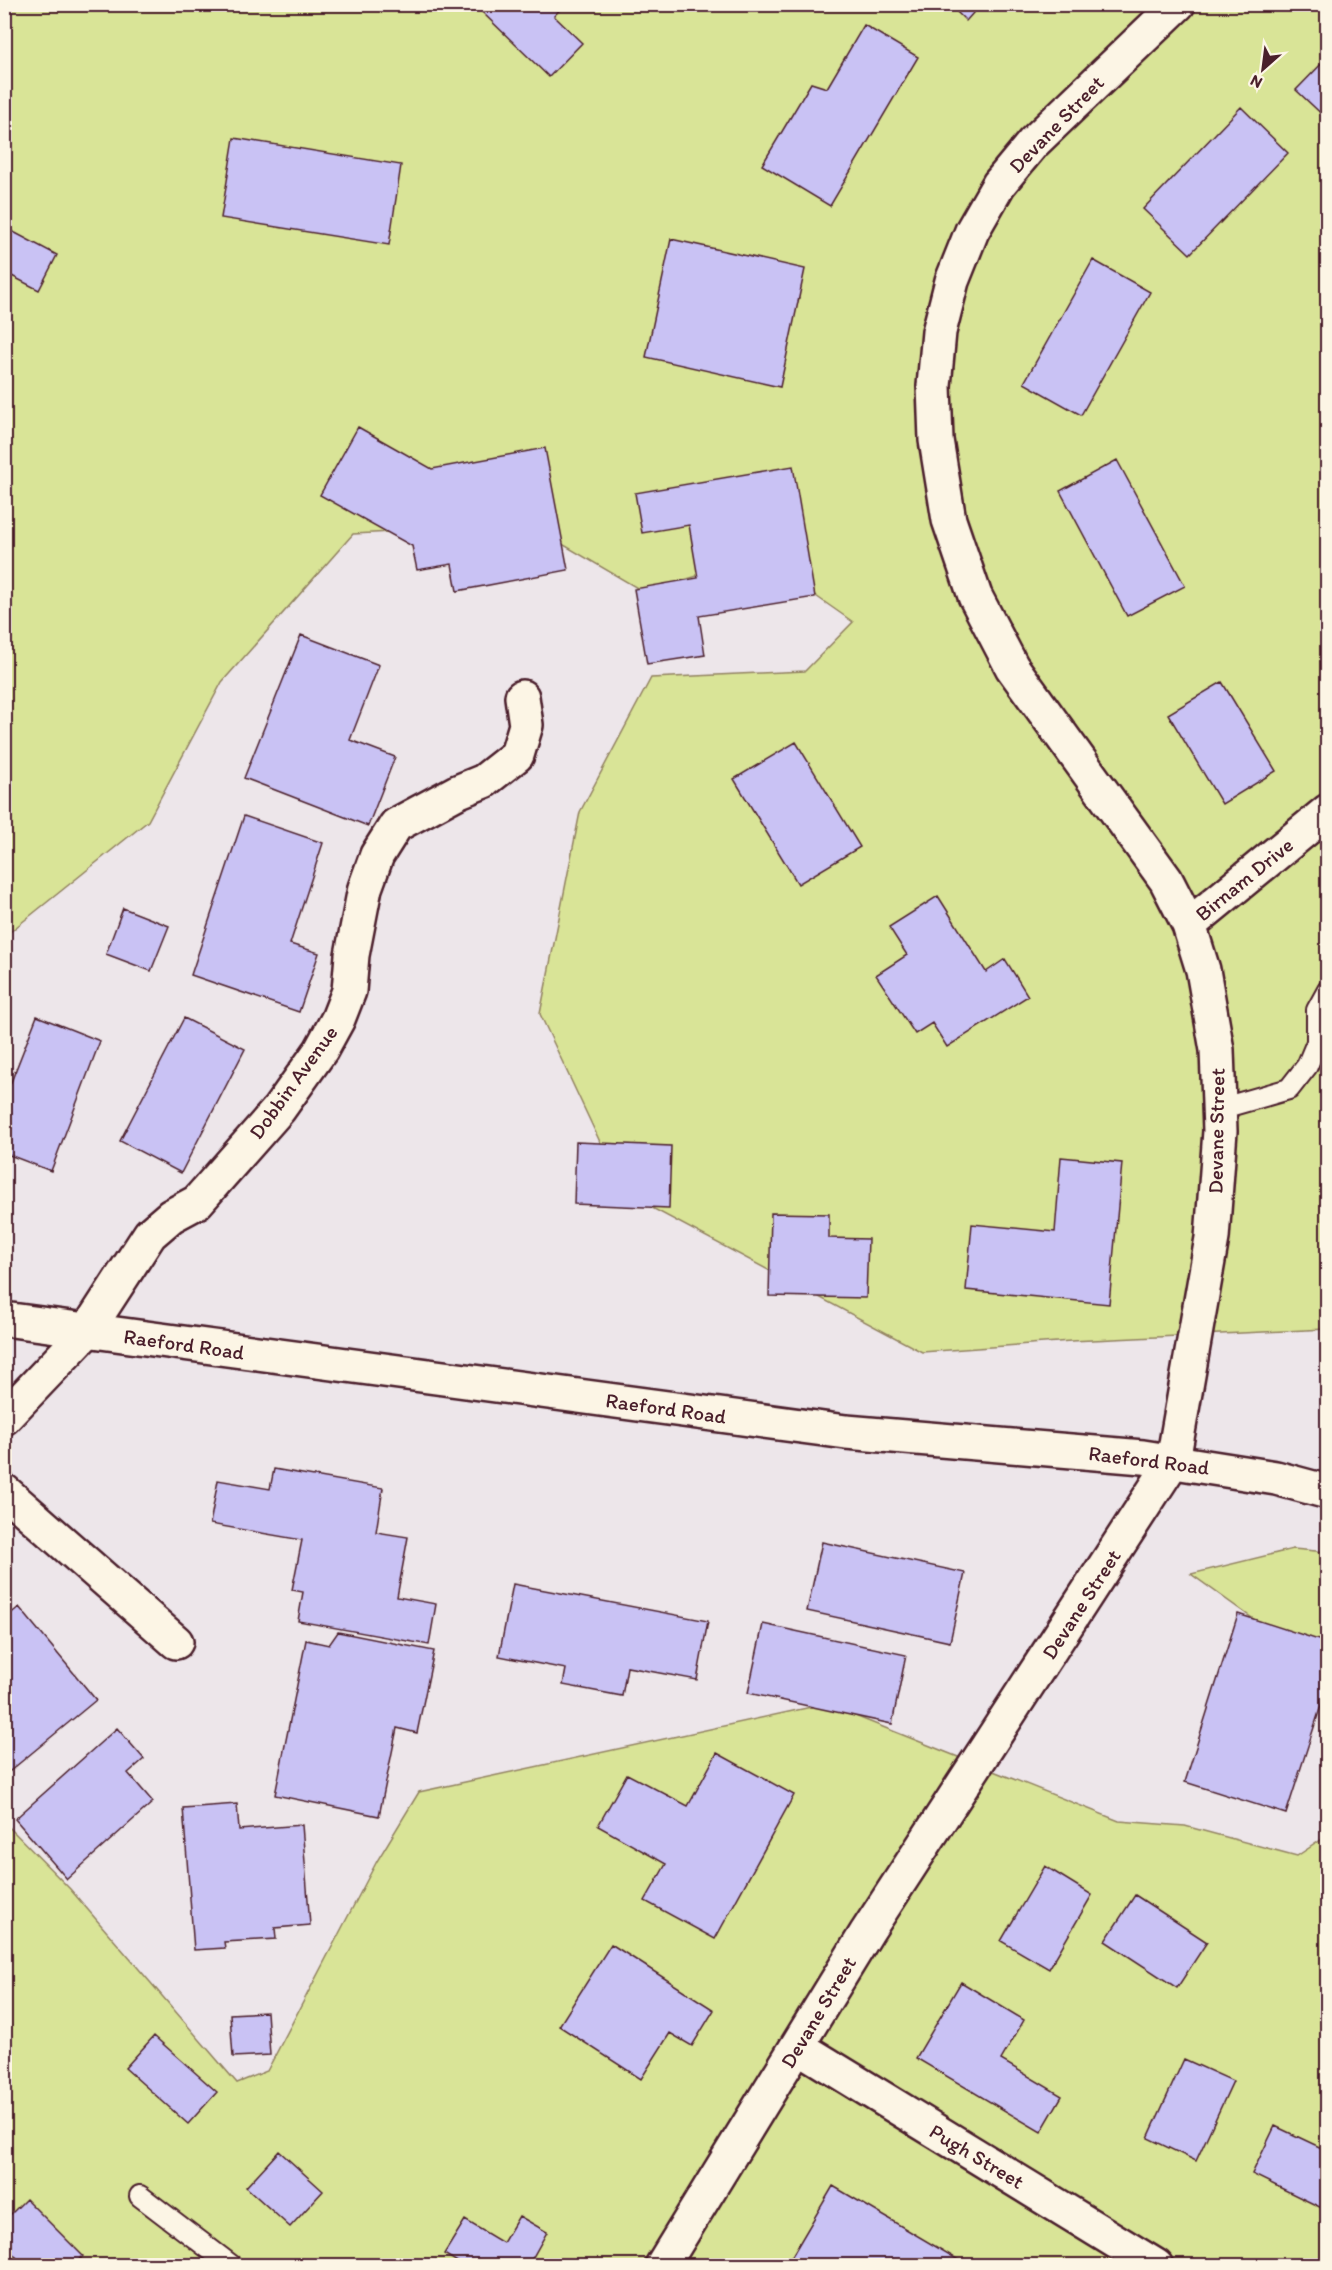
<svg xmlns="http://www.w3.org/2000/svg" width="1332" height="2270" viewBox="0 0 1332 2270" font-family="Itim,sans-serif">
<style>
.green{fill:#d9e497;stroke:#928261;stroke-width:1.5}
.building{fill:#c9c2f4;stroke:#4a1f2b;stroke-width:1.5}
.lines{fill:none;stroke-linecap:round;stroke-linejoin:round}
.lane-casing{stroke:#4a1f2b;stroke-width:24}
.street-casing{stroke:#4a1f2b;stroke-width:38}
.secondary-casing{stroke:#4a1f2b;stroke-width:38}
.lane{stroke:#fcf5e5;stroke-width:20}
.street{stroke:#fcf5e5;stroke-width:33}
.secondary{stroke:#fcf5e5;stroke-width:33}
.labels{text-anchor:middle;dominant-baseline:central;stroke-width:4.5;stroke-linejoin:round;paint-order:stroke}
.street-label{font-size:21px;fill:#4a1f2b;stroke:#fcf5e5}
</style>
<rect width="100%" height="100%" fill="#ede6ea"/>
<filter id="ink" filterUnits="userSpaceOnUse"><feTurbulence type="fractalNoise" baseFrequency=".0167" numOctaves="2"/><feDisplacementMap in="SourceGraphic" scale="12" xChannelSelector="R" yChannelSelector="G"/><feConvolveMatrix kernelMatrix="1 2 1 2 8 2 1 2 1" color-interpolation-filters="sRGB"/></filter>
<g filter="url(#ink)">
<path class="green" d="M 5,5 L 1327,5 L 1327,1329 L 1071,1341 L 922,1352 L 624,1193 L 540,1014 L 580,812 L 651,678 L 805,671 L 853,622 L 760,557 L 644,592 L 530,525 L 353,534 L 222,682 L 148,821 L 5,936 Z
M 1293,1549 L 1327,1552 L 1327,1658 L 1291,1646 L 1191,1574 Z
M 825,1704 L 1119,1821 L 1185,1826 L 1297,1856 L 1327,1836 L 1327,2265 L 5,2265 L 4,1822 L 70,1889 L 237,2083 L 267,2071 L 377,1861 L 419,1792 Z"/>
<path class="building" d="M 490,4 L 565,4 L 554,16 L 582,43 L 549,77 L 482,12 Z
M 949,4 L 981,4 L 966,21 Z
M 864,25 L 918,57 L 830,206 L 762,165 L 811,83 L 827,88 Z
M 1328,57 L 1328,120 L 1296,90 Z
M 1241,107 L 1288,153 L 1190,254 L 1143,209 Z
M 234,138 L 401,165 L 389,245 L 221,218 Z
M 4,227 L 57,255 L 39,290 L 4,272 Z
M 671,239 L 805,269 L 780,387 L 646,357 Z
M 1093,260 L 1150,292 L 1081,415 L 1024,383 Z
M 358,427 L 432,469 L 545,448 L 568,570 L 457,591 L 452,564 L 417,570 L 412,546 L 320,495 Z
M 1117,460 L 1185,586 L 1127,616 L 1060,491 Z
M 793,466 L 815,597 L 699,616 L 705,655 L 647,664 L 634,589 L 698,578 L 689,525 L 642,533 L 635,493 Z
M 301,635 L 379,665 L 350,740 L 395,757 L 368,826 L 244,778 Z
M 1222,682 L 1276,771 L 1222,804 L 1168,714 Z
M 796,742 L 860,847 L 798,884 L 734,779 Z
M 244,816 L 323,843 L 290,944 L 319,953 L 299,1012 L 191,975 Z
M 938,896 L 986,972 L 1005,959 L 1028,996 L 947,1047 L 932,1023 L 915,1034 L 876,975 L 907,955 L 889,927 Z
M 123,908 L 169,926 L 151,971 L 106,954 Z
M 37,1016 L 100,1041 L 51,1171 L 4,1153 L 4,1100 Z
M 184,1018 L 245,1049 L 181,1173 L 120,1141 Z
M 576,1142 L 671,1146 L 669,1208 L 574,1204 Z
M 1061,1157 L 1122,1163 L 1109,1304 L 966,1290 L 972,1224 L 1055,1232 Z
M 771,1213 L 829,1214 L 829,1238 L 868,1239 L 866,1298 L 769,1296 Z
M 274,1469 L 383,1488 L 376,1532 L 408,1537 L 397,1597 L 436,1604 L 429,1645 L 298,1621 L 303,1592 L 292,1590 L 302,1540 L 210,1524 L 218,1480 L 270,1489 Z
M 822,1542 L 965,1573 L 950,1642 L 807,1611 Z
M 513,1584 L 708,1621 L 697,1680 L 627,1667 L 622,1696 L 563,1685 L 566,1669 L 499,1656 Z
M 19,1607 L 96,1700 L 4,1776 L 4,1619 Z
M 1238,1614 L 1328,1643 L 1328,1684 L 1286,1814 L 1185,1782 Z
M 763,1624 L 906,1655 L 892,1724 L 748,1693 Z
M 338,1632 L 434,1651 L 417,1733 L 397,1728 L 379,1816 L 275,1795 L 306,1640 L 329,1645 Z
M 117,1728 L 144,1759 L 128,1773 L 153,1802 L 67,1879 L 15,1819 Z
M 717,1753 L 794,1795 L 715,1939 L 645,1901 L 666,1864 L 598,1826 L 627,1774 L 688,1806 Z
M 237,1804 L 239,1830 L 302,1825 L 310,1925 L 275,1928 L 276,1939 L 224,1942 L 225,1948 L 194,1950 L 183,1808 Z
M 1045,1866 L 1092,1895 L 1049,1969 L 1001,1941 Z
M 1135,1895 L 1207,1942 L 1177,1988 L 1105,1941 Z
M 611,1944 L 714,2010 L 692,2046 L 670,2033 L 641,2079 L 559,2026 Z
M 961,1982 L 1024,2020 L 1001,2060 L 1062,2096 L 1041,2132 L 916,2058 Z
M 267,2012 L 270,2055 L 233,2057 L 230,2014 Z
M 154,2036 L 217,2092 L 188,2124 L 125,2068 Z
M 1184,2059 L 1233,2081 L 1196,2161 L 1148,2138 Z
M 1275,2126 L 1328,2151 L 1328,2211 L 1252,2174 Z
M 279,2151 L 323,2191 L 290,2227 L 246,2187 Z
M 833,2186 L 962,2262 L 960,2266 L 786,2266 Z
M 26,2199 L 83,2256 L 74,2266 L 25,2266 L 4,2245 L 4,2221 Z
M 519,2216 L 547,2232 L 528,2266 L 464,2266 L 444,2254 L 465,2220 L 503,2243 Z"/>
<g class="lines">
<g class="lane-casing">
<path id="lane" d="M 1219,1109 L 1289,1089 L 1307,1066 L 1317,1042 L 1317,1010 L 1328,990
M 140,2196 L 232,2266"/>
</g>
<g class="street-casing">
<path id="street" d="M 1189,925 L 1328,811
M 4,1418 L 87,1331 L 150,1234 L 171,1216 L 197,1202 L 279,1109 L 321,1050 L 338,1019 L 349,991 L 352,955 L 365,888 L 377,855 L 396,825 L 457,792 L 484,781 L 517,755 L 526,725 L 522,697
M 4,1491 L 176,1642
M 797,2046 L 1156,2266
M 662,2266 L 867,1932 L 1173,1461 L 1212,1238 L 1220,1131 L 1217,1050 L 1203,970 L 1189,925 L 1166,880 L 1012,667 L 975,596 L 949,520 L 936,440 L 934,386 L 939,332 L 952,281 L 972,231 L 999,184 L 1033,143 L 1178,4"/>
</g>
<g class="secondary-casing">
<path id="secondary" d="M 4,1319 L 846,1432 L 1143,1457 L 1276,1478 L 1328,1492"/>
</g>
<use href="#lane" class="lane"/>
<use href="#street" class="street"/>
<use href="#secondary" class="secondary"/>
</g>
</g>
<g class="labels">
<g class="street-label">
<text transform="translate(1056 124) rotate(-46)">Devane Street</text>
<text transform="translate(1244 879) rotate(-39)">Birnam Drive</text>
<text transform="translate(293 1082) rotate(-54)">Dobbin Avenue</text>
<text transform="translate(1216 1131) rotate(-89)">Devane Street</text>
<text transform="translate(184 1344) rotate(8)">Raeford Road</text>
<text transform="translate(666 1408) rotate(8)">Raeford Road</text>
<text transform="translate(1149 1460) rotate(7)">Raeford Road</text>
<text transform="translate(1081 1604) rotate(-57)">Devane Street</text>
<text transform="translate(818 2012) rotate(-59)">Devane Street</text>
<text transform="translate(977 2156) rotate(31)">Pugh Street</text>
</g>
</g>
<rect width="1332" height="2270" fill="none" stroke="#fcf5e5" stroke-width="24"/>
<rect x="12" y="12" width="1308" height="2246" fill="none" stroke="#4a1f2b" stroke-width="2" filter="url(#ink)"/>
<g transform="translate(1263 69) rotate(208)" stroke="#fcf5e5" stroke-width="4.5" paint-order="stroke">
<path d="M0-4.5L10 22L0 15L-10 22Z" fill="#4a1f2b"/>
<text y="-9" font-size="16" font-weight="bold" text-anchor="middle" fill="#4a1f2b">N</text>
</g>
</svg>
